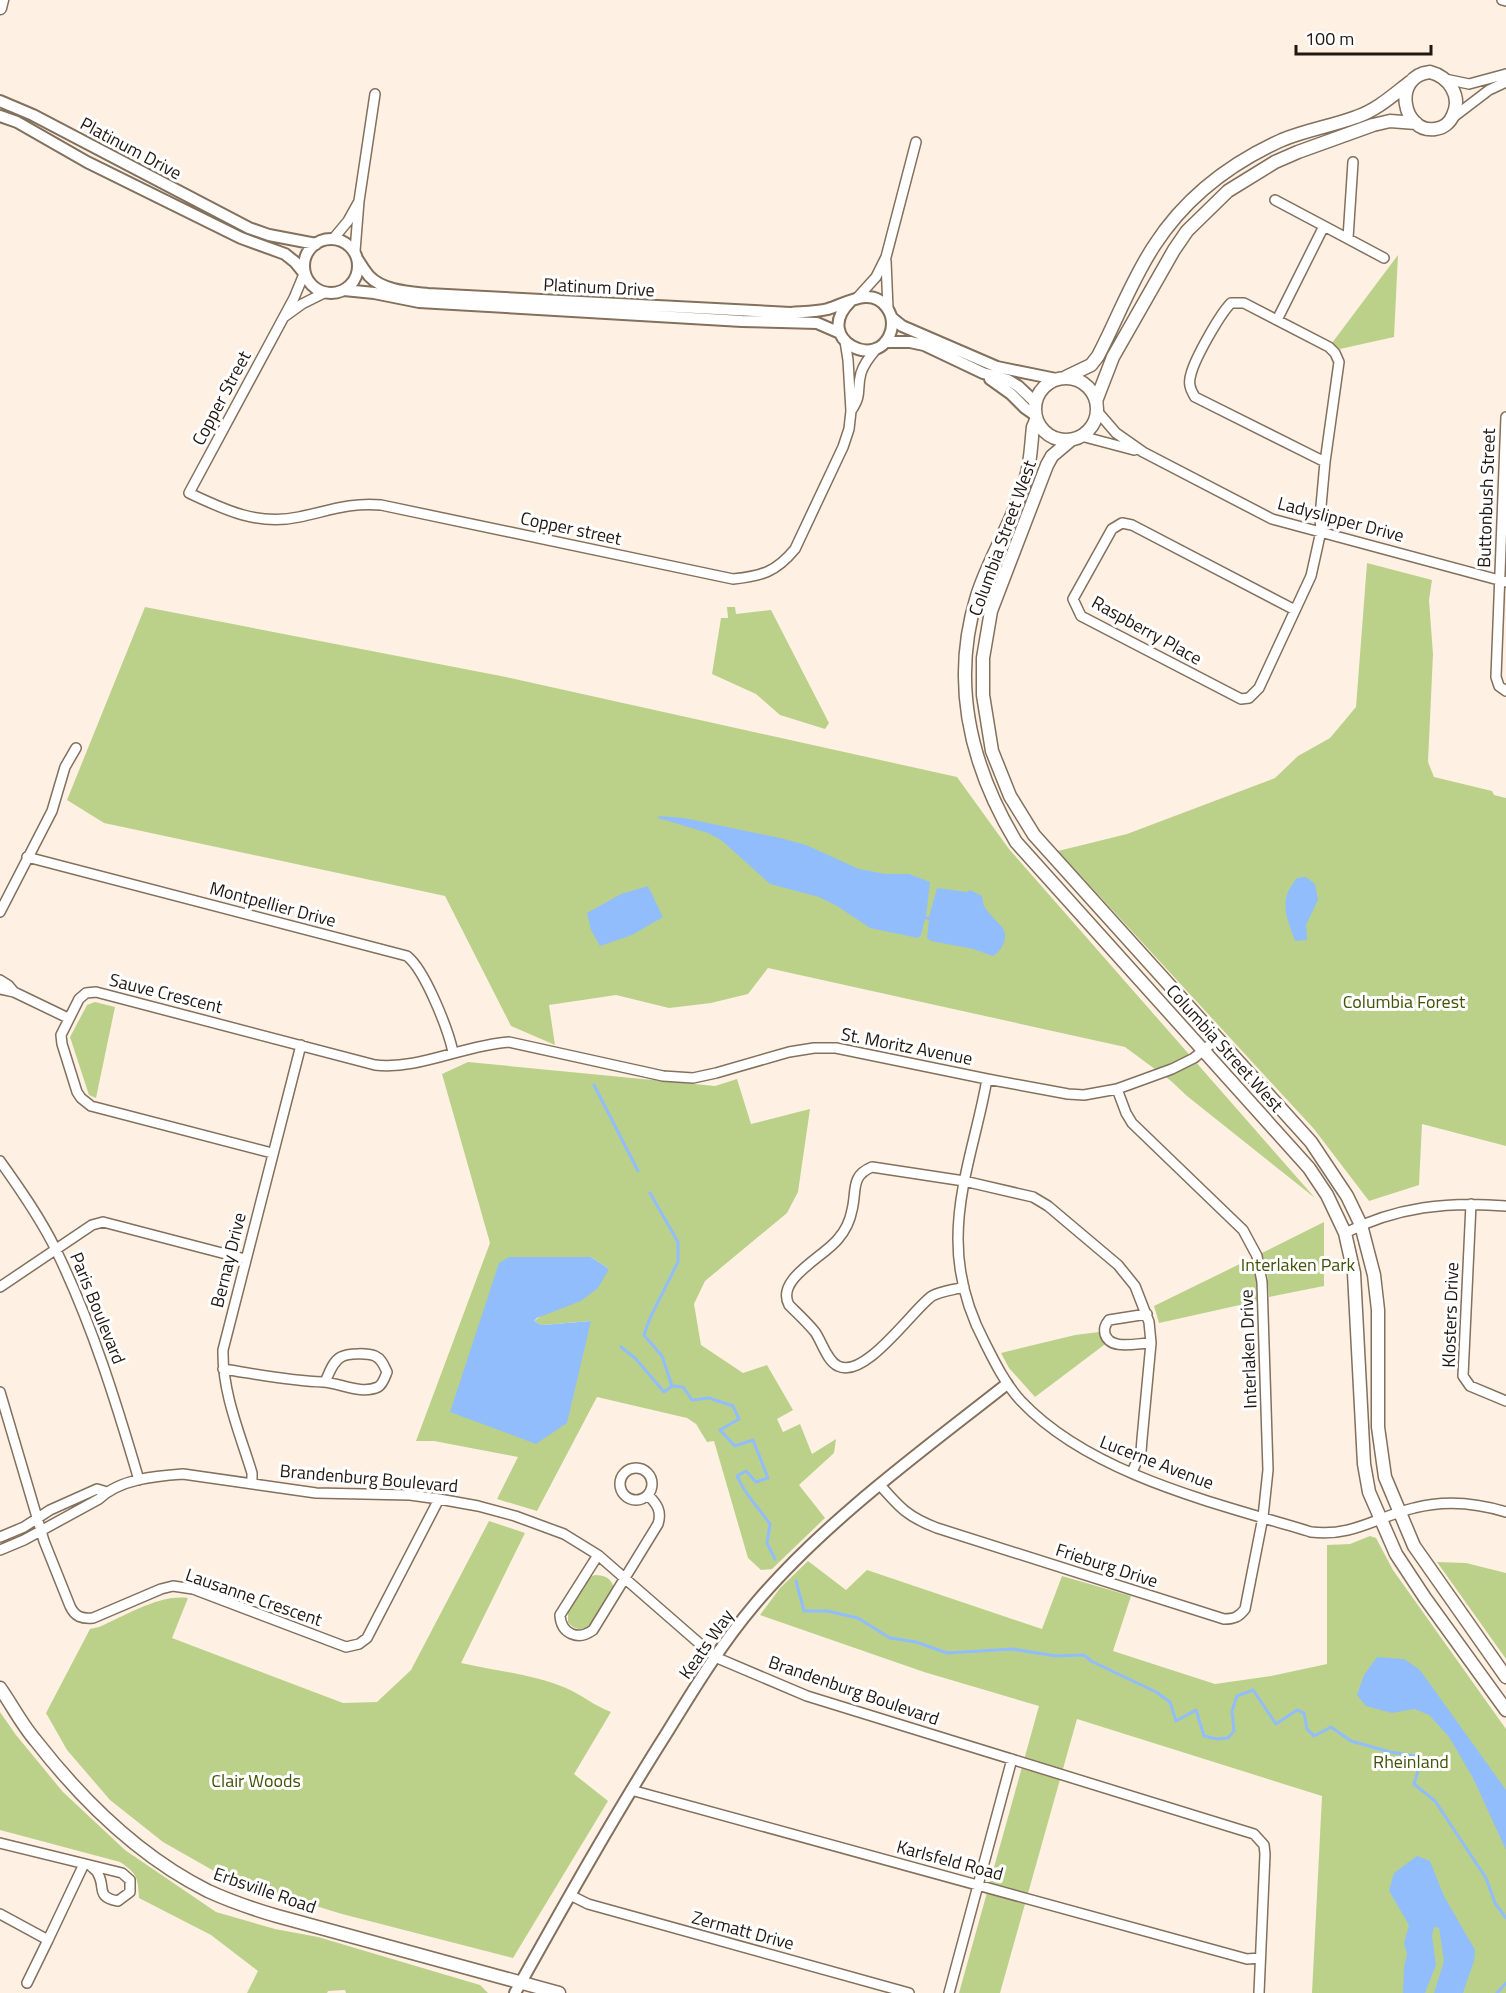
<svg xmlns="http://www.w3.org/2000/svg" width="1506" height="1993" viewBox="0 0 1506 1993" font-family="'Titillium Web',sans-serif">
<style>
.green{fill:#bbd18a;fill-rule:evenodd}
.water{fill:#91bdfd}
.lines{fill:none;stroke-linecap:round;stroke-linejoin:round}
.stream{stroke:#91bdfd;stroke-width:3}
.minor-casing{stroke:#83705d;stroke-width:12}
.tertiary-casing{stroke:#83705d;stroke-width:14}
.secondary-casing{stroke:#83705d;stroke-width:15}
.minor{stroke:#fff;stroke-width:9}
.tertiary{stroke:#fff;stroke-width:10}
.secondary{stroke:#fff;stroke-width:12}
.labels{text-anchor:middle;dominant-baseline:central;stroke-width:6;stroke-linejoin:round;paint-order:stroke}
.street-label{font-size:18px;fill:#201811;stroke:#fff}
.park-label{font-size:18px;fill:#425209;stroke:#fff}
</style>
<rect width="100%" height="100%" fill="#fef1e4"/>
<path class="green" d="M 1398,255 L 1394,337 L 1340,349 L 1332,343 Z
M 1367,563 L 1432,580 L 1429,600 L 1433,654 L 1428,762 L 1434,777 L 1492,791 L 1494,795 L 1506,798 L 1506,1146 L 1422,1124 L 1419,1185 L 1369,1201 L 1314,1129 L 1058,851 L 1127,834 L 1275,778 L 1298,756 L 1330,738 L 1356,707 Z
M 145,607 L 506,677 L 957,777 L 1009,849 L 1315,1198 L 1187,1096 L 1171,1081 L 1125,1047 L 768,968 L 748,994 L 711,1003 L 669,1008 L 616,995 L 549,1005 L 555,1045 L 511,1026 L 445,896 L 104,823 L 67,800 Z
M 727,607 L 735,607 L 736,614 L 771,610 L 829,723 L 825,729 L 780,715 L 756,694 L 712,674 L 721,618 L 728,618 Z
M 95,1002 L 115,1007 L 96,1098 L 89,1095 L 70,1037 L 87,1005 Z
M 468,1062 L 715,1086 L 737,1079 L 751,1124 L 810,1109 L 798,1192 L 787,1213 L 705,1281 L 694,1304 L 701,1345 L 743,1373 L 767,1365 L 793,1410 L 777,1419 L 783,1432 L 800,1424 L 812,1454 L 836,1439 L 834,1453 L 799,1485 L 825,1518 L 772,1569 L 761,1570 L 748,1558 L 714,1441 L 707,1442 L 696,1424 L 687,1418 L 597,1397 L 537,1511 L 497,1499 L 518,1457 L 434,1441 L 416,1441 L 490,1243 L 442,1074 ZM 591,1257 L 609,1269 L 534,1321 L 542,1325 L 591,1321 L 450,1412 Z
M 1324,1222 L 1324,1286 L 1269,1297 L 1267,1270 L 1262,1253 Z
M 1252,1258 L 1256,1278 L 1258,1301 L 1159,1323 L 1154,1306 Z
M 1099,1332 L 1104,1345 L 1035,1397 L 1009,1368 L 1001,1353 L 1075,1335 Z
M 489,1521 L 525,1533 L 461,1663 C 496,1671 533,1674 566,1688 C 582,1695 593,1705 611,1712 L 574,1774 L 608,1801 L 513,1958 L 342,1914 L 228,1879 L 163,1842 L 110,1800 L 67,1750 L 46,1713 L 90,1629 L 99,1627 C 125,1616 159,1594 188,1598 L 172,1638 L 343,1703 L 377,1702 L 411,1670 Z
M 1370,1536 L 1376,1538 L 1393,1570 L 1506,1729 L 1506,1993 L 1312,1993 L 1322,1796 L 1077,1719 L 1000,1993 L 959,1993 L 1039,1706 L 924,1672 L 760,1615 L 780,1588 L 808,1561 L 846,1590 L 867,1570 L 1042,1629 L 1062,1576 L 1131,1596 L 1113,1651 L 1215,1684 L 1271,1676 L 1327,1664 L 1327,1545 L 1350,1544 Z
M 1437,1562 L 1466,1563 L 1506,1573 L 1506,1659 Z
M 595,1575 C 605,1575 611,1578 614,1588 L 590,1626 C 582,1631 574,1630 568,1622 L 568,1611 L 590,1577 Z
M 0,1712 L 16,1735 L 63,1792 L 125,1850 L 216,1912 L 275,1929 L 318,1937 L 480,1985 L 488,1993 L 346,1993 L 345,1990 L 328,1991 L 327,1993 L 247,1993 L 258,1971 L 211,1935 L 139,1898 C 138,1878 137,1873 120,1862 L 0,1830 Z"/>
<path class="water" d="M 659,816 L 684,818 L 780,838 L 806,845 L 859,869 L 886,874 L 909,874 L 930,882 L 926,917 L 929,917 L 937,888 L 967,892 L 970,890 L 982,896 C 983,901 983,906 986,909 C 991,916 997,921 1002,927 C 1010,937 1001,952 993,956 L 973,949 L 931,941 L 927,938 L 929,920 L 925,919 L 921,935 L 918,938 L 870,928 L 837,906 L 819,897 L 770,884 L 721,840 L 708,833 L 658,818 Z
M 1306,877 L 1315,884 L 1318,900 L 1306,925 L 1307,940 L 1295,941 C 1286,916 1278,900 1297,878 Z
M 648,886 L 663,917 L 632,935 L 600,946 L 591,930 L 587,913 L 621,894 Z
M 509,1257 L 591,1257 L 609,1269 L 598,1288 L 581,1301 L 537,1318 L 534,1321 L 542,1325 L 591,1321 L 567,1423 L 536,1444 L 450,1412 L 499,1263 Z
M 1377,1657 L 1404,1659 L 1420,1670 L 1506,1790 L 1506,1850 L 1473,1778 L 1449,1737 L 1429,1715 L 1414,1709 L 1392,1713 L 1366,1706 L 1357,1695 L 1364,1675 Z
M 1417,1856 L 1430,1861 L 1444,1896 L 1475,1950 L 1474,1961 L 1463,1993 L 1434,1993 L 1444,1961 L 1439,1928 L 1434,1927 L 1432,1936 L 1436,1965 L 1425,1993 L 1403,1993 L 1404,1967 L 1407,1954 L 1404,1943 L 1409,1925 L 1389,1891 L 1394,1873 Z"/>
<g class="lines">
<path class="stream" d="M 594,1085 L 638,1171
M 650,1193 L 678,1242 L 678,1262 L 650,1318 L 644,1335 L 662,1356 L 672,1386
M 621,1347 L 636,1359 L 664,1392 L 672,1386 L 683,1387 L 692,1400 L 709,1398 L 733,1406 L 739,1419 L 720,1430 L 735,1446 L 753,1440 L 768,1478 L 756,1482 L 746,1471 L 737,1476 C 745,1495 758,1507 770,1524 L 767,1543 L 775,1559
M 796,1581 L 804,1611 L 827,1611 L 858,1618 L 890,1638 L 916,1642 L 947,1653 L 1012,1649 L 1056,1656 L 1084,1655 L 1091,1661 L 1156,1692 L 1170,1702 L 1176,1721 L 1196,1710 L 1204,1736 L 1217,1739 L 1228,1738 L 1234,1731 L 1232,1711 L 1237,1696 L 1253,1690 L 1276,1724 L 1297,1710 L 1304,1713 L 1307,1729 L 1314,1736 L 1331,1727 L 1351,1741 L 1390,1752 L 1416,1756 L 1418,1771 L 1414,1784 L 1435,1801 L 1486,1878 L 1495,1903 L 1506,1918
M 1497,1993 L 1506,1983"/>
<g class="minor-casing">
<path id="minor" d="M 1502,0 L 1506,1
M 1445,79 L 1469,84 L 1506,74
M 1451,119 L 1489,90 L 1506,82
M 1275,200 L 1324,226
M 1348,238 L 1353,162
M 333,239 L 348,221 L 358,203
M 355,251 L 359,201 L 375,94
M 886,261 L 888,309
M 304,274 L 294,298 L 189,493 C 225,510 258,526 299,517 C 328,511 351,502 381,505 L 733,579 C 762,576 776,572 795,549 L 843,447 L 849,429 L 851,411 L 848,360 L 845,341
M 857,298 L 876,277 L 886,257 L 916,142
M 284,317 L 302,304 L 326,292
M 1277,320 L 1324,226 L 1384,258
M 851,411 C 863,393 856,391 861,373 C 864,363 871,355 877,348
M 1097,411 L 1116,433 L 1143,452 L 1272,519 L 1506,582
M 1506,417 L 1496,677 L 1499,686 L 1506,691
M 1081,436 L 1134,450
M 1295,610 L 1132,525 L 1122,523 L 1112,529 L 1073,599 L 1081,616 L 1241,699 L 1249,698 L 1259,688 L 1311,576 L 1321,531 L 1320,517 L 1325,462 L 1339,362 L 1335,353 L 1329,347 L 1244,303 L 1231,303 C 1220,314 1195,358 1191,374 C 1188,383 1190,389 1195,397 L 1325,462
M 27,857 L 407,956 C 425,970 448,1029 453,1052
M 0,912 L 52,811 L 65,767 L 76,748
M 0,980 L 8,985 L 14,992
M 0,989 L 14,992 L 68,1018
M 987,1079 C 978,1132 958,1184 958,1239 C 958,1276 968,1311 985,1343 C 995,1363 1006,1385 1021,1401 C 1091,1475 1216,1503 1311,1532 C 1353,1537 1376,1517 1414,1508 C 1444,1500 1477,1503 1506,1512
M 272,1153 L 91,1106 L 81,1098 L 77,1092 L 62,1044 L 61,1035 L 79,999 L 86,993 L 96,992 L 375,1065 C 419,1070 464,1045 509,1042 L 663,1076 L 693,1078 L 716,1073 L 789,1052 L 814,1048 L 836,1048 L 987,1079 L 1068,1094 L 1084,1095 L 1117,1089 L 1172,1069 L 1194,1058 L 1217,1039
M 0,1161 C 20,1189 41,1219 56,1250 C 92,1324 116,1402 139,1480
M 1471,1204 L 1463,1376 L 1470,1386 L 1506,1401
M 1345,1233 C 1396,1207 1448,1201 1506,1206
M 0,1287 L 92,1225 L 103,1222 L 245,1259
M 964,1287 C 953,1290 941,1291 932,1296 C 913,1309 865,1380 838,1366 C 827,1361 822,1342 815,1332 C 807,1322 798,1314 789,1305 C 775,1279 824,1257 838,1239 C 845,1231 850,1221 852,1210 C 857,1191 850,1176 872,1167 L 964,1181 L 1033,1197 L 1048,1206 L 1118,1265 L 1135,1286 L 1149,1322 L 1151,1343 L 1142,1439 L 1141,1452 L 1132,1472
M 1147,1314 L 1109,1320 C 1105,1325 1104,1328 1105,1334 C 1110,1351 1137,1343 1151,1343
M 223,1369 C 256,1374 289,1381 323,1382 C 340,1383 361,1395 378,1387 C 383,1384 385,1377 387,1372 C 384,1366 382,1359 375,1356 C 368,1353 348,1353 341,1357 C 332,1362 329,1374 325,1382
M 0,1392 L 44,1541 L 70,1606 C 75,1617 82,1619 93,1618 L 161,1589 L 173,1586 L 193,1589 L 346,1647 L 359,1644 L 367,1638 L 439,1499
M620 1484a16 16 0 1 1 32 0a16 16 0 1 1-32 0Z
M 252,1484 L 252,1473 C 240,1434 222,1392 223,1350 L 301,1045
M 880,1485 C 900,1508 908,1517 937,1528 L 1224,1619 C 1234,1619 1239,1617 1245,1609 L 1263,1517 L 1268,1470 L 1262,1282 L 1257,1256 L 1243,1230 L 1132,1123 L 1126,1113 L 1117,1089
M 0,1537 L 24,1527 L 50,1510 L 97,1489 L 107,1492
M 0,1550 L 24,1540 L 99,1499 C 120,1479 155,1476 183,1474 L 316,1493 L 410,1495 L 439,1499 L 478,1506 L 515,1516 L 564,1534 L 598,1555 L 715,1657 L 807,1696 L 1254,1834 L 1264,1845 L 1265,1854 L 1259,1993
M 598,1555 L 560,1615 C 561,1634 578,1641 593,1630 L 658,1524 C 662,1511 657,1504 648,1495
M 631,1790 L 1247,1959 L 1260,1958
M 0,1843 L 122,1873 L 130,1880 L 130,1892 L 118,1901 C 95,1897 106,1887 98,1874 C 97,1870 93,1869 91,1866
M 570,1895 L 588,1904 L 909,1993
M 0,1914 L 48,1940 L 84,1864
M 27,1983 L 48,1940
M 949,1993 L 1012,1759"/>
</g>
<g class="tertiary-casing">
<path id="tertiary" d="M 0,101 L 33,115 L 249,228 L 269,235 L 316,244
M 0,116 L 17,122 L 87,162 L 241,238 L 285,254 L 295,262 L 304,273
M304 266a27 27 0 1 1 54 0a27 27 0 1 1-54 0Z
M 358,260 C 361,265 365,271 369,276 C 383,291 409,292 428,294 L 791,313 C 803,312 816,312 828,309 C 847,303 872,286 887,308 C 892,315 893,323 891,331 C 879,373 812,339 850,302
M 344,290 L 374,293 L 419,302 L 742,321 L 817,323 L 840,333
M 892,318 L 902,326 L 997,367 L 1056,379
M 885,342 L 910,342 L 924,345 L 983,373 L 1008,380 L 1018,386 L 1035,402
M 990,379 L 1011,394 L 1025,408 L 1035,415
M 515,1993 C 564,1905 614,1816 668,1731 C 695,1687 722,1643 755,1604 C 825,1521 922,1451 1007,1384"/>
</g>
<g class="secondary-casing">
<path id="secondary" d="M 0,8 L 2,0
M 1430,72 C 1449,77 1462,96 1453,115 C 1450,123 1443,128 1435,129 C 1403,134 1391,76 1430,72 Z
M 1066,377 L 1091,365 L 1098,356 C 1117,320 1131,281 1154,246 C 1185,198 1231,163 1282,140 C 1306,130 1332,126 1356,117 C 1377,110 1393,95 1410,82
M1035 409a31 31 0 1 1 62 0a31 31 0 1 1-62 0Z
M 1096,401 L 1113,357 L 1174,250 L 1187,231 L 1228,191 L 1275,162 L 1298,152 L 1373,125 L 1390,121 L 1416,123
M 1036,420 L 1033,427 C 1031,444 1031,461 1026,477 C 1015,518 990,555 977,596 C 950,683 970,765 1016,842 L 1309,1168 L 1327,1195 L 1345,1233 L 1354,1273 L 1364,1464 L 1369,1492 L 1396,1554 L 1425,1598 L 1506,1710
M 1071,440 L 1052,456 L 1047,465 L 991,611 L 983,658 L 983,695 L 992,751 L 1010,796 L 1034,835 L 1311,1142 L 1347,1196 L 1361,1225 L 1374,1275 L 1378,1310 L 1378,1427 L 1385,1477 L 1414,1546 L 1506,1677
M 0,1688 C 12,1705 22,1725 36,1741 C 82,1800 140,1857 208,1891 C 230,1901 253,1909 277,1916 L 559,1993"/>
</g>
<use href="#minor" class="minor"/>
<use href="#tertiary" class="tertiary"/>
<use href="#secondary" class="secondary"/>
</g>
<g class="labels">
<g class="street-label">
<text transform="translate(131 148) rotate(28)">Platinum Drive</text>
<text transform="translate(599 287) rotate(3)">Platinum Drive</text>
<text transform="translate(221 398) rotate(-62)">Copper Street</text>
<text transform="translate(1486 498) rotate(-88)">Buttonbush Street</text>
<text transform="translate(1341 519) rotate(15)">Ladyslipper Drive</text>
<text transform="translate(571 528) rotate(12)">Copper street</text>
<text transform="translate(1002 538) rotate(-70)">Columbia Street West</text>
<text transform="translate(1147 630) rotate(29)">Raspberry Place</text>
<text transform="translate(273 904) rotate(15)">Montpellier Drive</text>
<text transform="translate(166 993) rotate(14)">Sauve Crescent</text>
<text transform="translate(907 1046) rotate(11)">St. Moritz Avenue</text>
<text transform="translate(1225 1048) rotate(48)">Columbia Street West</text>
<text transform="translate(228 1260) rotate(-76)">Bernay Drive</text>
<text transform="translate(98 1308) rotate(68)">Paris Boulevard</text>
<text transform="translate(1450 1315) rotate(-88)">Klosters Drive</text>
<text transform="translate(1248 1349) rotate(-92)">Interlaken Drive</text>
<text transform="translate(1157 1462) rotate(21)">Lucerne Avenue</text>
<text transform="translate(369 1478) rotate(5)">Brandenburg Boulevard</text>
<text transform="translate(1107 1565) rotate(18)">Frieburg Drive</text>
<text transform="translate(254 1597) rotate(19)">Lausanne Crescent</text>
<text transform="translate(706 1644) rotate(-55)">Keats Way</text>
<text transform="translate(854 1690) rotate(19)">Brandenburg Boulevard</text>
<text transform="translate(950 1860) rotate(15)">Karlsfeld Road</text>
<text transform="translate(265 1890) rotate(19)">Erbsville Road</text>
<text transform="translate(743 1930) rotate(15)">Zermatt Drive</text>
</g>
<g class="park-label">
<text x="1404" y="1001">Columbia Forest</text>
<text x="1298" y="1264">Interlaken Park</text>
<text x="1411" y="1761">Rheinland</text>
<text x="256" y="1780">Clair Woods</text>
</g>
</g>
<path d="M1296 45v9h135v-9" fill="none" stroke="#201811" stroke-width="3"/>
<text x="1305" y="45" font-size="18" fill="#201811" stroke="#ffffff" stroke-width="4.5" paint-order="stroke">100 m</text>
</svg>
